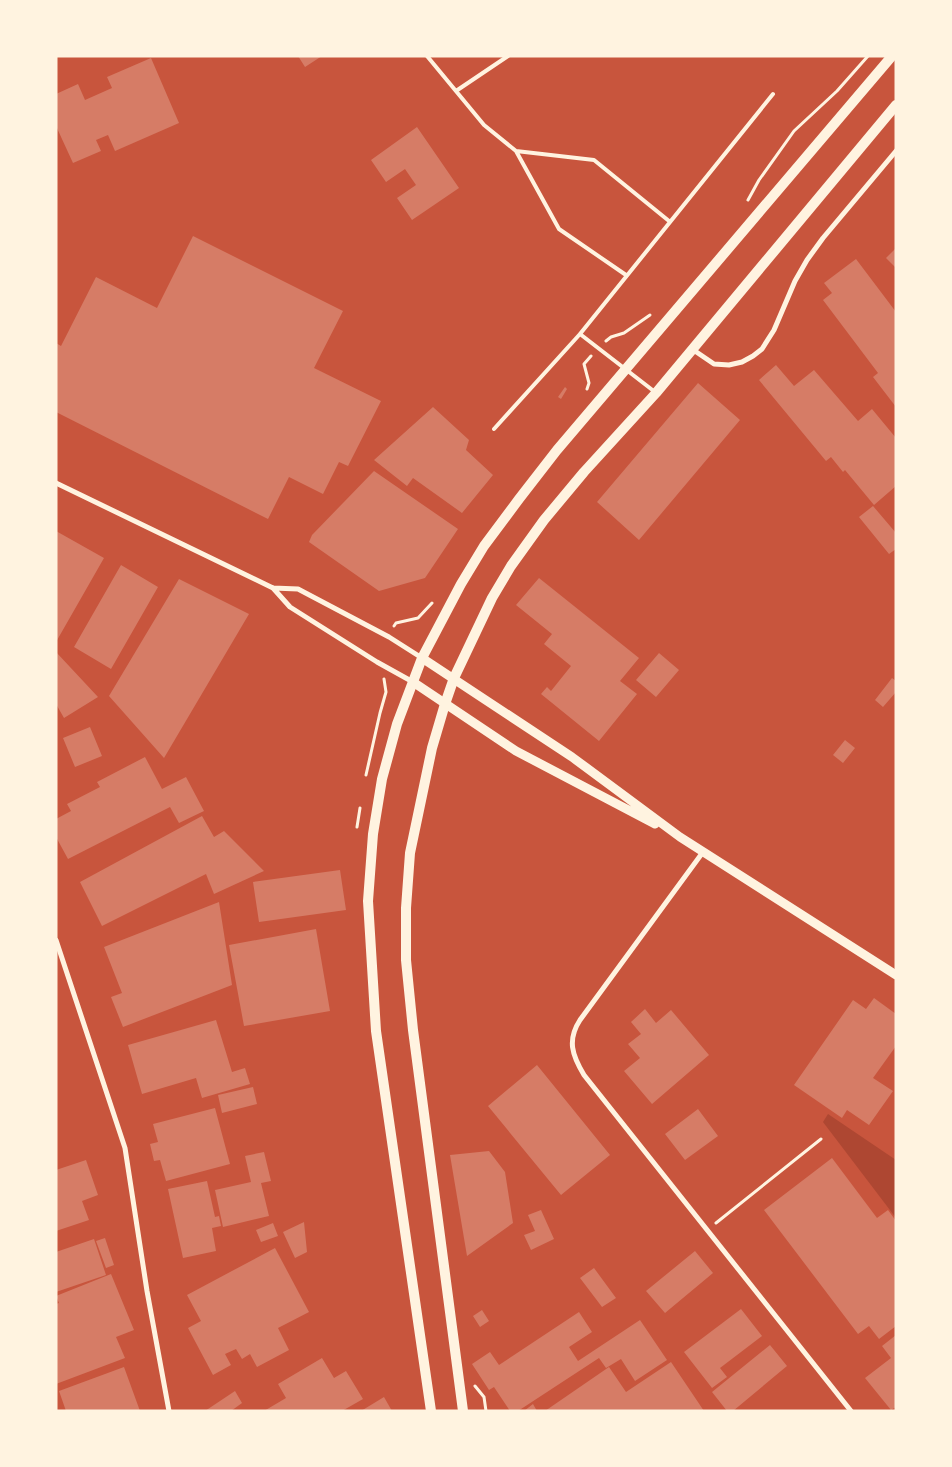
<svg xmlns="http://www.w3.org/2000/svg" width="952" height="1467" viewBox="0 0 952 1467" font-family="Arial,sans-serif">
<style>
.green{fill:#ae4732}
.building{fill:#d67c66}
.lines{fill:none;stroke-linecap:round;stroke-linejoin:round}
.path{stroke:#fff3e0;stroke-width:3}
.service{stroke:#fff3e0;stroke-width:4}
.minor{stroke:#fff3e0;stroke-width:5}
.tertiary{stroke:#fff3e0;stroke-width:9}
.secondary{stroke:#fff3e0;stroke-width:10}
</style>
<rect width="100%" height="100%" fill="#c8553d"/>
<path class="green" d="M 828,1114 L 896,1160 L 896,1218 L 823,1122 Z"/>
<path class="building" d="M 298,56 L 322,56 L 305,67 Z
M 151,58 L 179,123 L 115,151 L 108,135 L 96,140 L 101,151 L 73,163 L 56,126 L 56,94 L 78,84 L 85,100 L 112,88 L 107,77 Z
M 417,127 L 459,188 L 412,220 L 397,198 L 416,185 L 405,169 L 386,182 L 371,160 Z
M 193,236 L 343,311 L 314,368 L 381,401 L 348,466 L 339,462 L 323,494 L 289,477 L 268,519 L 56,412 L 56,343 L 61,346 L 96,277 L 157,308 Z
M 896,248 L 896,268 L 886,258 Z
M 856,259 L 896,312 L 896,407 L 873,377 L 878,373 L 823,300 L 832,293 L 824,283 Z
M 776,365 L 794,386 L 814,370 L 858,421 L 872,409 L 896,438 L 896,486 L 874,505 L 845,470 L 843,472 L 831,457 L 826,461 L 759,380 Z
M 698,383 L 740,420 L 639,540 L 597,502 Z
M 565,387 L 567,389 L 561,399 L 558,397 Z
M 433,407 L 469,440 L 466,450 L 493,475 L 462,513 L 413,478 L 407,486 L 374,460 Z
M 374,471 L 458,529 L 425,578 L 379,591 L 309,542 L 312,535 Z
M 873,506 L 896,533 L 896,549 L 889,554 L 859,517 Z
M 56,531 L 104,558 L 56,642 Z
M 121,565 L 158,587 L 111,669 L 74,647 Z
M 539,578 L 639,658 L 620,681 L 637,694 L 599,741 L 541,694 L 547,687 L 551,691 L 571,666 L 544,644 L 552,634 L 516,605 Z
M 179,579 L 249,614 L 164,758 L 109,696 Z
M 56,652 L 98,697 L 64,718 L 56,704 Z
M 659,653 L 679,670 L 656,697 L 636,680 Z
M 892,678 L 896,681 L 896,692 L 883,707 L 875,700 Z
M 90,727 L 102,756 L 75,767 L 63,738 Z
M 845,740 L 855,748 L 843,763 L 833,755 Z
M 145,757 L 162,789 L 186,777 L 204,811 L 179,823 L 170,807 L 68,859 L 56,837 L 56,819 L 71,811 L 67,804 L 100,787 L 97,782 Z
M 202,816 L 214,837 L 224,831 L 264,871 L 214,894 L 206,874 L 102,926 L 80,882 Z
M 340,870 L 346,910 L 259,922 L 253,882 Z
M 219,902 L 232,985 L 123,1027 L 111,997 L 122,993 L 104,947 Z
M 316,929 L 330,1011 L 244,1026 L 229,945 Z
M 874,998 L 896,1014 L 896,1046 L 873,1078 L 893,1091 L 869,1125 L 847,1110 L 842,1118 L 794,1085 L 853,1000 L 866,1009 Z
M 645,1009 L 656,1023 L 671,1010 L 709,1055 L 652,1104 L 624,1071 L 640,1058 L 628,1044 L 641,1034 L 631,1022 Z
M 216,1020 L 232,1072 L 245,1068 L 250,1084 L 202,1098 L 196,1078 L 142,1094 L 128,1045 Z
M 537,1065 L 610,1155 L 561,1195 L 488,1106 Z
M 253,1087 L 257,1104 L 222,1113 L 218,1095 Z
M 215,1108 L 230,1164 L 166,1181 L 160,1160 L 154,1161 L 150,1144 L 158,1142 L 153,1124 Z
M 698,1109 L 718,1136 L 685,1160 L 665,1134 Z
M 489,1151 L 505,1172 L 513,1223 L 467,1256 L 450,1155 Z
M 264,1152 L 271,1181 L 261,1183 L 269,1216 L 223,1227 L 215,1190 L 251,1182 L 245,1156 Z
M 832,1158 L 877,1218 L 888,1210 L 896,1221 L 896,1326 L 879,1339 L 869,1326 L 858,1334 L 764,1210 Z
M 86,1160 L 98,1195 L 82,1201 L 89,1220 L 56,1231 L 56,1170 Z
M 207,1181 L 215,1217 L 219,1216 L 221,1226 L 212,1228 L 216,1251 L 183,1258 L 168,1189 Z
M 541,1210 L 554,1239 L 531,1250 L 524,1235 L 535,1231 L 528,1215 Z
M 304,1222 L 307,1252 L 295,1258 L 283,1232 Z
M 273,1223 L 278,1236 L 261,1242 L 256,1230 Z
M 105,1238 L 114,1265 L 106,1268 L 96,1241 Z
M 94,1239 L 106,1275 L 56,1292 L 56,1252 Z
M 275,1248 L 309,1312 L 278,1328 L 289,1350 L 257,1367 L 250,1354 L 242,1359 L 236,1349 L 225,1354 L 231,1365 L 213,1375 L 188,1328 L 201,1321 L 187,1295 Z
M 695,1251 L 713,1273 L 665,1313 L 646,1291 Z
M 594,1268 L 616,1298 L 602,1307 L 580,1278 Z
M 111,1274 L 134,1330 L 116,1337 L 125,1358 L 56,1384 L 56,1304 L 59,1303 L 56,1296 Z
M 741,1309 L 762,1336 L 720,1368 L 727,1377 L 712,1388 L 684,1352 Z
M 482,1310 L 489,1321 L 480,1327 L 473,1316 Z
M 579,1312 L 592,1332 L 569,1347 L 578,1361 L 640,1320 L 667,1360 L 635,1381 L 621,1359 L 606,1368 L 599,1358 L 518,1411 L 510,1411 L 494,1387 L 489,1390 L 472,1364 L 490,1352 L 499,1365 Z
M 896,1335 L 896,1407 L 891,1410 L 865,1378 L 891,1358 L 882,1346 Z
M 770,1345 L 787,1366 L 733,1411 L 727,1411 L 712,1392 Z
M 322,1358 L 334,1378 L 346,1371 L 363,1399 L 342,1411 L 264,1411 L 286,1398 L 278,1384 Z
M 671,1362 L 704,1411 L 545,1411 L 609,1367 L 626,1392 Z
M 124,1367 L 140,1411 L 66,1411 L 59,1391 Z
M 235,1391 L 242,1403 L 231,1411 L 205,1411 Z
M 384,1397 L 392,1411 L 361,1411 Z
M 533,1404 L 537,1411 L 524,1411 Z"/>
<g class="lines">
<path class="path" d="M 748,200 L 759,180 L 794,131 L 837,91 L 868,56
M 606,341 L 611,337 L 624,333 L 650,315
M 587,389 L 589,383 L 584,364 L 591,356
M 394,626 L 396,623 L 418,618 L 432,603
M 366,775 L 380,713 L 386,692 L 384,679
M 357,827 L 360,808
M 716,1223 L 821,1139
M 475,1386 L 484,1397 L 486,1411"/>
<path class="service" d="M 427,56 L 484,125 L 516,151 L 559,229 L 626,275
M 456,91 L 508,56
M 516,151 L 594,160 L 669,221
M 580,334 L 655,392
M 494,429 L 580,334 L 773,94"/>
<path class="minor" d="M 692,349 L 714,364 L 729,365 L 742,362 L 753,356 L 762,349 L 774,330 L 795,281 L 807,260 L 823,238 L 896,151
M 56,483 L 273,588 L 298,589 L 389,637 L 422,658
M 273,588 L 290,607 L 377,662 L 413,682
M 703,852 L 580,1020 C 567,1040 572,1055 584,1075 L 851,1411
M 56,940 L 125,1148 L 147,1291 L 169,1411"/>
<path class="tertiary" d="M 422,658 L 572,757 L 680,837 L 896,975
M 413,682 L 516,751 L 655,824"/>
<path class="secondary" d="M 431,1411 L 376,1031 L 368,901 L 373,834 L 382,779 L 397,724 L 422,658 L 461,584 L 484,546 L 519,499 L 557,450 L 892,56
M 463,1411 L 413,1030 L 406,960 L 406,908 L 410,853 L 432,748 L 445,704 L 454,678 L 492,598 L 511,566 L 544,520 L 584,472 L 656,393 L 896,105"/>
</g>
<rect width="952" height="1467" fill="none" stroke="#fff3e0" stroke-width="115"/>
</svg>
